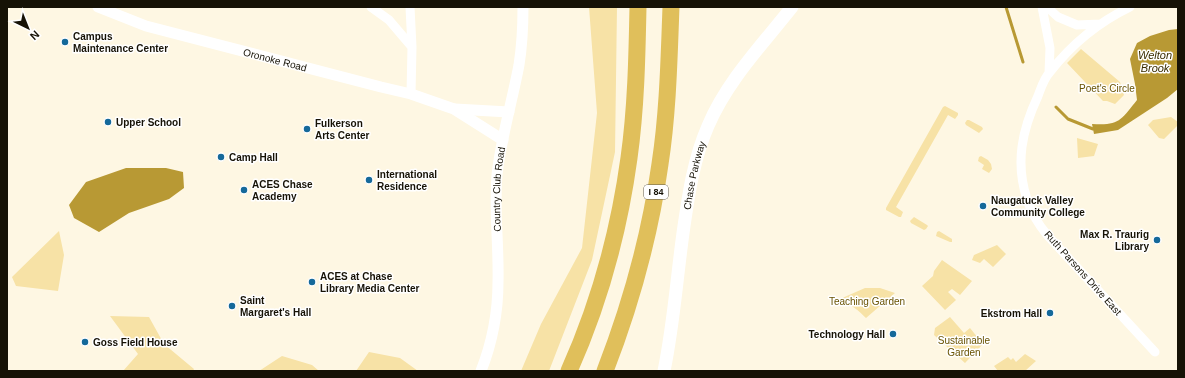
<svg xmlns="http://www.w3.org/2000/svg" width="1185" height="378" viewBox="0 0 1185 378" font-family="Arial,sans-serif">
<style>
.green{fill:#f7e2a6}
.water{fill:#b89934}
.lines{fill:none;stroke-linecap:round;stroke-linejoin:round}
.stream{stroke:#b89934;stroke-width:3}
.minor{stroke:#fff;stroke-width:9}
.tertiary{stroke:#fff;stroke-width:11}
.secondary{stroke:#fff;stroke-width:13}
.motorway{stroke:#e0bf5b;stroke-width:17}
.poi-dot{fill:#15699a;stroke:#fff;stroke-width:1.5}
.labels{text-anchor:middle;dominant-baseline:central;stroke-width:3;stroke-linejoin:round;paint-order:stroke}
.shield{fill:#fff;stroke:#5c5951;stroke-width:1}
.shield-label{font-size:9px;font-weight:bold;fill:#161206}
.poi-label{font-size:10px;font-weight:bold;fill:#161206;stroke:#fff;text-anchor:start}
.street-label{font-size:10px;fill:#161206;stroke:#fff}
.park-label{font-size:10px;fill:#695303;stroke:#fff}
.water-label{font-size:11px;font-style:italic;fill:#3a2d01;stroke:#fff}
</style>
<rect width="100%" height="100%" fill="#fef7e3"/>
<path class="green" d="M 589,7 L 617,7 L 615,152 L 592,260 L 549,371 L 521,371 L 541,324 L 582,248 L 597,113 Z
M 1081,49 L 1120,82 L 1124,95 L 1115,104 L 1107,101 L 1103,101 L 1067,63 Z
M 945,106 L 958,113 L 958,115 L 955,119 L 948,115 L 896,207 L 903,212 L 901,217 L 899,217 L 886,210 L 886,208 L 943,107 Z
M 1171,117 L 1178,122 L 1178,125 L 1164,139 L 1159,138 L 1148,125 L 1153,120 Z
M 967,120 L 969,120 L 982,127 L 983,129 L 979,133 L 966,125 L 965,123 Z
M 1077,138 L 1098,144 L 1094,156 L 1078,158 Z
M 981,156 L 988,160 L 991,164 L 992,169 L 989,173 L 982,169 L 984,165 L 978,161 L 979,157 Z
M 914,217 L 927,225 L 928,226 L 926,229 L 924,230 L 911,223 L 910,221 Z
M 59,231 L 64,255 L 58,291 L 16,286 L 12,277 Z
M 939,231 L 952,239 L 952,242 L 950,242 L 936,236 L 937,232 Z
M 997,245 L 1006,254 L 993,267 L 984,259 L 980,263 L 972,260 L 974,255 Z
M 942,260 L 972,281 L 960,295 L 952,289 L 948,292 L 956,300 L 945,310 L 922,286 L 933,276 L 934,271 Z
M 865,288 L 880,288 L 895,293 L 866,318 C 859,311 851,304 841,301 L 840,299 Z
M 110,316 L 149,317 L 164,344 L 194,369 L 193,371 L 123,371 L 138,354 Z
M 950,317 L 964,333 L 970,328 L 978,338 L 983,344 L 965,363 L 934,335 L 935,328 Z
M 369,352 L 400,358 L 418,371 L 356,371 Z
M 1025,354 L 1036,361 L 1025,371 L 998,371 L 994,366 L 1008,357 L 1011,360 L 1013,358 L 1016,362 Z
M 282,356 L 312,365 L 319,371 L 259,371 Z"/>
<path class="water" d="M 1178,29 L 1178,89 L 1167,98 L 1118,130 L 1094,134 L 1092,124 C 1119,126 1121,120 1137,100 L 1135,84 L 1130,59 L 1137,43 L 1150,36 L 1169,30 Z
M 126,168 L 166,168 L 183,172 L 184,188 L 169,199 L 129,213 L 99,232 L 74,218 L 69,205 L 86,182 Z"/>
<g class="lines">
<path class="stream" d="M 1006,7 L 1023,62
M 1056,107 L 1068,119 L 1093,129"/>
<path class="minor" d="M 371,7 L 389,20 L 412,47
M 410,7 L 412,47 L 411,94
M 1042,7 L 1050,48 L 1049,73
M 1047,7 L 1058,17 L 1077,25 L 1100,24
M 1130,7 C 1099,22 1071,45 1050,72 C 1044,78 1041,88 1038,96 C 1022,130 1015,163 1027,199 C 1029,205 1031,211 1034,216 C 1038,223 1043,230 1048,236 L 1155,352"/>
<g class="tertiary">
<path id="s1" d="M 98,7 L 146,26 L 381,87 L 411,94 L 454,109 L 503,140"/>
<path d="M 455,109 L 509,112"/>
<path id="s2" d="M 481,371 C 492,343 498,312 498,282 C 499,246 494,211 497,175 C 501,138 512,102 519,65 C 522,46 523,26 523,7"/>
</g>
<path class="secondary" id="s3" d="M 664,371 C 674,323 677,274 684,226 C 689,192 694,158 708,126 C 727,81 762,45 792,7"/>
<path class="motorway" d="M 569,371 C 599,304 619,231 629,158 C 636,108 637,57 638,7
M 605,371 C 631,304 650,235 660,164 C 668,112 669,59 671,7"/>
</g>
<g class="poi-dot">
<circle cx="65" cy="42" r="4"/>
<circle cx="108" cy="122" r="4"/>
<circle cx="307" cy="129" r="4"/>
<circle cx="221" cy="157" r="4"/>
<circle cx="369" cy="180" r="4"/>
<circle cx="244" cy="190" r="4"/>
<circle cx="983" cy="206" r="4"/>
<circle cx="1157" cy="240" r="4"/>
<circle cx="312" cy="282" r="4"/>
<circle cx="232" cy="306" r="4"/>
<circle cx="1050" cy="313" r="4"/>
<circle cx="893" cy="334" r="4"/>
<circle cx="85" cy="342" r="4"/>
</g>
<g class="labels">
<rect class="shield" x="644" y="185" width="24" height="14" rx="3"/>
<g class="shield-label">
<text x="656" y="192">I 84</text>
</g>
<g class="poi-label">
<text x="73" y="36">Campus<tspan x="73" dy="12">Maintenance Center</tspan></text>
<text x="116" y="122">Upper School</text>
<text x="315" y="123">Fulkerson<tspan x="315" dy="12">Arts Center</tspan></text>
<text x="229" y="157">Camp Hall</text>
<text x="377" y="174">International<tspan x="377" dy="12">Residence</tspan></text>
<text x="252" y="184">ACES Chase<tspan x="252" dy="12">Academy</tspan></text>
<text x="991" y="200">Naugatuck Valley<tspan x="991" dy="12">Community College</tspan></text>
<text x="1149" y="234" text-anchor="end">Max R. Traurig<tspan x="1149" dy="12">Library</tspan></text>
<text x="320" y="276">ACES at Chase<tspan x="320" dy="12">Library Media Center</tspan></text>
<text x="240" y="300">Saint<tspan x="240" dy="12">Margaret's Hall</tspan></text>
<text x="1042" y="313" text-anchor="end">Ekstrom Hall</text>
<text x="885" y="334" text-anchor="end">Technology Hall</text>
<text x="93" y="342">Goss Field House</text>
</g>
<g class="street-label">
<text stroke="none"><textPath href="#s1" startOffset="185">Oronoke Road</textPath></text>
<text stroke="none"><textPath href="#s3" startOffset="198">Chase Parkway</textPath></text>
<text stroke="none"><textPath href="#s2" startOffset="184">Country Club Road</textPath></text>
<text transform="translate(1083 273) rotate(48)">Ruth Parsons Drive East</text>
</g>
<g class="park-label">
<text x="1107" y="88">Poet's Circle</text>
<text x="867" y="301">Teaching Garden</text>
<text x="964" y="340">Sustainable<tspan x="964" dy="12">Garden</tspan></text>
</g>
<g class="water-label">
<text x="1155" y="55">Welton<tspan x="1155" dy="13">Brook</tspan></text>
</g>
</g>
<rect width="1185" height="378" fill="none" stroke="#161206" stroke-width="16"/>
<g transform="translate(28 28) rotate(137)" stroke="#ffffff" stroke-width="3" paint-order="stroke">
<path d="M0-3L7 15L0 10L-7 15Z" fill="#161206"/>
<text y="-6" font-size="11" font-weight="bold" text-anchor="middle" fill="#161206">N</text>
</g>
</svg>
